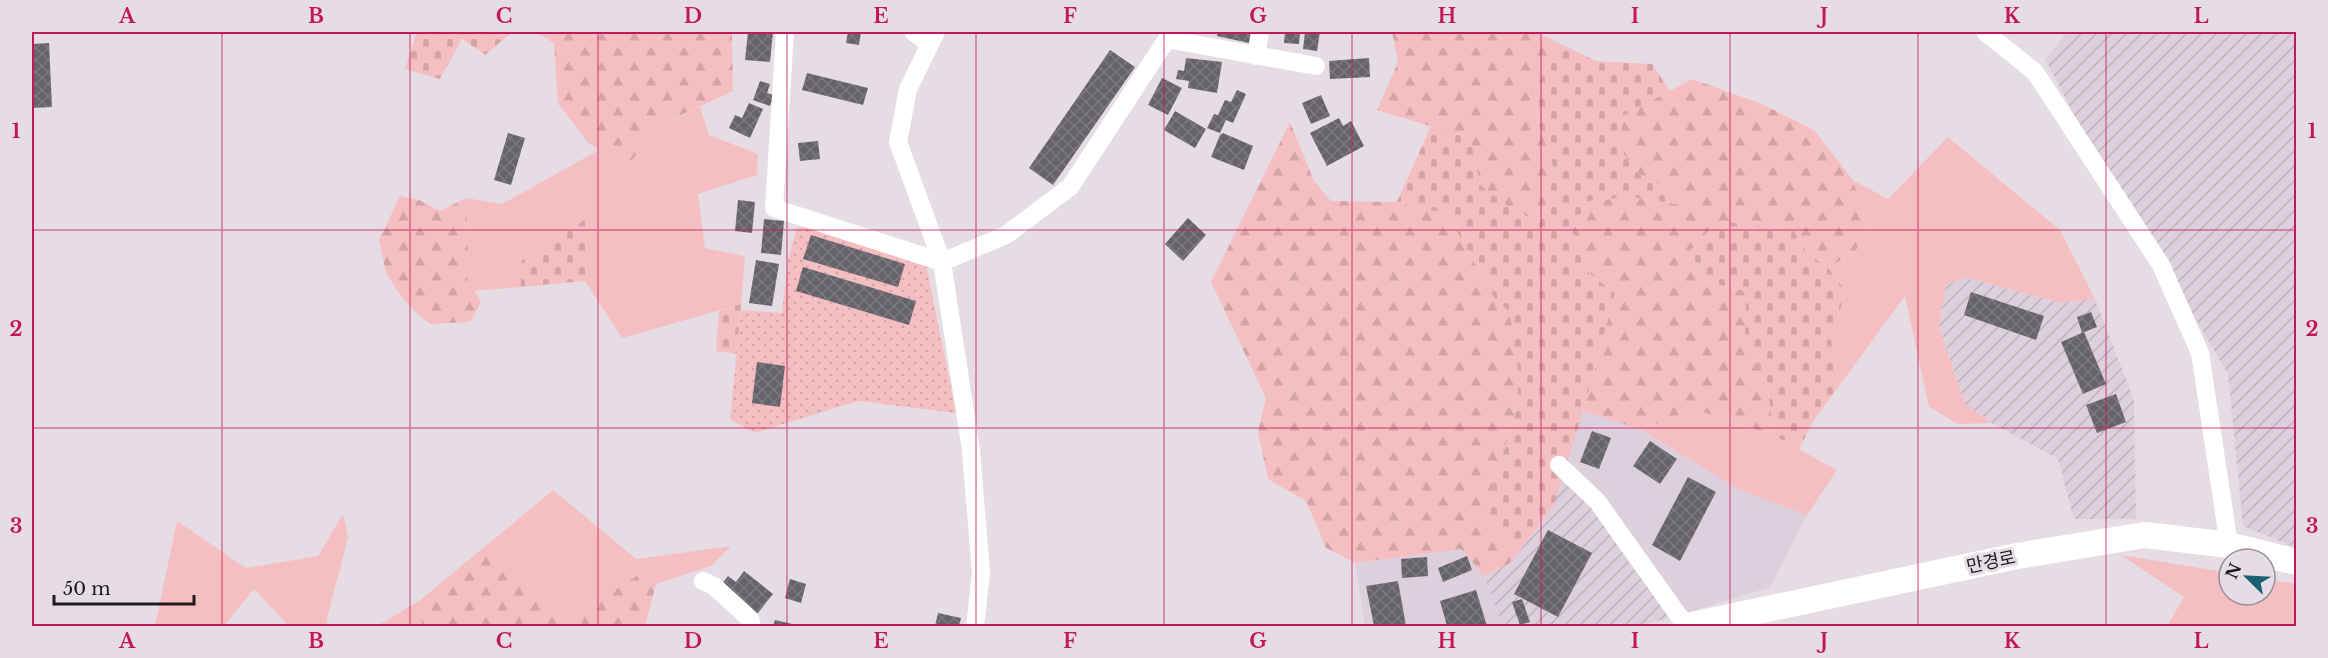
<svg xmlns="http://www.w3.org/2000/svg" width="2328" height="658" viewBox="0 0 2328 658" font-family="'Libre Baskerville','Noto Sans KR',serif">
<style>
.built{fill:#decfdc}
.industrial{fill:url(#industrial-furrows)}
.grass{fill:#f5bfc1}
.forest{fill:url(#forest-firs)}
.cemetery{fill:url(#cemetery-stones)}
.garden{fill:url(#garden-dots)}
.building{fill:url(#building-cross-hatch)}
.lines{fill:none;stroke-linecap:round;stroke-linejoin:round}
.street{stroke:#fff;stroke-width:18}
.secondary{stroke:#fff;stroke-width:26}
.grid{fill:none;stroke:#c2185b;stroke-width:1.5;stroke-opacity:0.55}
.labels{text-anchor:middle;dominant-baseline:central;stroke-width:6;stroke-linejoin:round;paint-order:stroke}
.street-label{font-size:18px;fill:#1e1b1e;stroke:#e6dde4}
.neatline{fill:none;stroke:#c2185b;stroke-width:2}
.grid-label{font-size:20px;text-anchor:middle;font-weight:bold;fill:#c2185b}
</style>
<defs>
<pattern id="industrial-furrows" width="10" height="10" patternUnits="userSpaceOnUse" patternTransform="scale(1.5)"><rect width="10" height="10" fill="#decfdc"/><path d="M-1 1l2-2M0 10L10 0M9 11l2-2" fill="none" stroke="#beb1bc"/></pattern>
<pattern id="forest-firs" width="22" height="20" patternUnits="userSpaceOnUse" patternTransform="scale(1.5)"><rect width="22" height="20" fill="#f5bfc1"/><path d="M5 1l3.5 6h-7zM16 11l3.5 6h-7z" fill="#d2a4a5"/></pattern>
<pattern id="cemetery-stones" width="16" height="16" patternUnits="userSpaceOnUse" patternTransform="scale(1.5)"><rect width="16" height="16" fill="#f5bfc1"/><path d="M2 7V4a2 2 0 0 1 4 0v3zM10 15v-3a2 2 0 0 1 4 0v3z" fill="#d2a4a5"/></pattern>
<pattern id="garden-dots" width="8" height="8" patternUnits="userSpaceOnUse" patternTransform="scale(1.5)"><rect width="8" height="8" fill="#f5bfc1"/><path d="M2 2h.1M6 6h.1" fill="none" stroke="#d2a4a5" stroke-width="1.8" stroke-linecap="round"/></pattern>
<pattern id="building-cross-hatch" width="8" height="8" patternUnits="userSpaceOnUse" patternTransform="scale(1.5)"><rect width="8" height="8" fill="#67636b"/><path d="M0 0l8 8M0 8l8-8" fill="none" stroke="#7c797f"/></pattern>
</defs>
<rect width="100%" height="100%" fill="#e6dde4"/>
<path class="built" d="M 1583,411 L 1642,430 L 1738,489 L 1807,515 L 1770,587 L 1684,614 L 1566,458 Z
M 1461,548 L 1484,576 L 1503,626 L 1365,626 L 1355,563 Z"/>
<path class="industrial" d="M 2068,32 L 2296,32 L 2296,548 L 2243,526 L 2228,374 L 2078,122 L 2045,59 Z
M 1965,277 L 2061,303 L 2095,299 L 2134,400 L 2136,519 L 2074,519 L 2058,459 L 1991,423 L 1965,404 L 1939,327 L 1946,285 Z
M 1566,458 L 1627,533 L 1684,614 L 1638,626 L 1503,626 L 1484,576 L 1510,563 L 1554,505 Z"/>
<path class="grass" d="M 700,107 L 709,135 L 758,154 L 757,175 L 698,194 L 705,248 L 745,256 L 741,304 L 622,338 L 585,281 L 586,220 L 521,261 L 521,287 L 474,291 L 467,278 L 468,247 L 466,198 L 502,204 L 599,150 L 625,169 L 660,125 Z
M 1948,137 L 2060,230 L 2095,299 L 2061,303 L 1965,277 L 1946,285 L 1939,327 L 1965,404 L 1991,423 L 1958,424 L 1929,407 L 1905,296 L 1839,386 L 1831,340 L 1846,291 L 1828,268 L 1856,251 L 1866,223 L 1853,180 L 1888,199 Z
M 1694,409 L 1775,436 L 1837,470 L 1807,515 L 1738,489 L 1642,430 Z
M 553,490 L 636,559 L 731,546 L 711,566 L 656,584 L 638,575 L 561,624 L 539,600 L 512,565 L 488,544 Z
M 343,514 L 348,537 L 326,623 L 343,626 L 289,626 L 254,589 L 224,626 L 155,626 L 177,521 L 246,568 L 318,556 Z
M 2121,555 L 2229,573 L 2229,595 L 2265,595 L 2265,579 L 2292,583 L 2296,586 L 2296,626 L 2167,626 L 2184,597 Z
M 419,601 L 422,626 L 377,626 Z"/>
<path class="forest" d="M 535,32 L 732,32 L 733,91 L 660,125 L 625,169 L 589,143 L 558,104 L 554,43 Z
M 1392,32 L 1536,32 L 1561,44 L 1530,97 L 1555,172 L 1540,223 L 1510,208 L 1480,185 L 1470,138 L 1377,110 L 1398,62 Z
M 1692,79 L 1762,104 L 1814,130 L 1853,180 L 1866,223 L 1856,251 L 1828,268 L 1807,253 L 1793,230 L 1718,221 L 1689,252 L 1708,282 L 1746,291 L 1745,338 L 1766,381 L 1775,436 L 1694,409 L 1642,430 L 1583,411 L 1615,293 L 1585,270 L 1572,231 L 1588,201 L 1632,197 L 1683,205 L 1671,191 L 1637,173 L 1619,147 L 1623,116 Z
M 1290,122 L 1314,181 L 1331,201 L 1397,202 L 1447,214 L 1495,299 L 1510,312 L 1520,370 L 1515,418 L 1496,474 L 1486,520 L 1519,551 L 1510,563 L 1484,576 L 1461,549 L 1355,563 L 1326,548 L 1306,501 L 1268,479 L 1258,432 L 1266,398 L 1211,282 Z
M 400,196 L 419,200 L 440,211 L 466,198 L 468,247 L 467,278 L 481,302 L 470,322 L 430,324 L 411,308 L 398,292 L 386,273 L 379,240 Z
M 488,544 L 512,565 L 539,600 L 561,624 L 638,575 L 656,584 L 645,626 L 422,626 L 419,601 Z"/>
<path class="cemetery" d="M 417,32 L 512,32 L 485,55 L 462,39 L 440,79 L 405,69 Z
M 1561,44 L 1596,61 L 1652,64 L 1670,91 L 1623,116 L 1619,147 L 1637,173 L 1671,191 L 1683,205 L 1632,197 L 1588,201 L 1572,231 L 1585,270 L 1615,293 L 1583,411 L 1554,505 L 1519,551 L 1486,520 L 1496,474 L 1515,418 L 1519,378 L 1510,312 L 1495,299 L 1447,214 L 1397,202 L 1431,126 L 1470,138 L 1480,185 L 1510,208 L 1540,223 L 1555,172 L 1530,97 Z
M 586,219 L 585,281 L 521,287 L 521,261 Z
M 1718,221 L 1793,230 L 1807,253 L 1828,268 L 1846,291 L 1831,340 L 1839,386 L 1812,423 L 1799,449 L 1775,436 L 1766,381 L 1745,338 L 1746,291 L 1708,282 L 1689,252 Z
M 741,304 L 737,354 L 716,351 L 719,311 Z"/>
<path class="garden" d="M 806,227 L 926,264 L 956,413 L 858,401 L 754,433 L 730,419 L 741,310 L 782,313 L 788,260 L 797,228 Z"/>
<path class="building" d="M 748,32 L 773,32 L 770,62 L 745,60 Z
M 848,32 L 861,32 L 859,45 L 846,43 Z
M 1218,32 L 1252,32 L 1249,43 L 1217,36 Z
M 1285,32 L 1300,32 L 1299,44 L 1284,43 Z
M 1305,32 L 1320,32 L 1317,51 L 1303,49 Z
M 49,43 L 52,107 L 32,108 L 32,44 Z
M 1110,50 L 1135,67 L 1053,185 L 1029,168 Z
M 1186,58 L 1222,62 L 1217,93 L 1188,88 L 1189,81 L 1176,79 L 1178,70 L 1184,71 Z
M 1369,58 L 1370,77 L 1330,79 L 1329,61 Z
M 807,73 L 868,88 L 863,105 L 802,90 Z
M 1162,78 L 1182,88 L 1168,115 L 1148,105 Z
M 760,81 L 770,84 L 767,93 L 774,95 L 770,106 L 753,100 Z
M 1237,90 L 1246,94 L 1233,123 L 1226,120 L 1220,133 L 1207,128 L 1214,114 L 1218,115 L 1225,100 L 1231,102 Z
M 1321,95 L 1330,116 L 1311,124 L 1302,103 Z
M 749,103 L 763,109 L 750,138 L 729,128 L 735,115 L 742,118 Z
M 1175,111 L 1206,129 L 1195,148 L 1164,130 Z
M 1339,118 L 1343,126 L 1351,121 L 1364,146 L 1327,166 L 1310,133 Z
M 508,133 L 525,138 L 511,185 L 494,180 Z
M 1223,133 L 1253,146 L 1244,170 L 1211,157 L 1220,135 Z
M 818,141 L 820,159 L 800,161 L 798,143 Z
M 738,200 L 755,202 L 752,233 L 735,231 Z
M 1188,218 L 1206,235 L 1183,261 L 1165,244 Z
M 764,219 L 784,221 L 781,255 L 761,253 Z
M 811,235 L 905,264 L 898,287 L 803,259 Z
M 756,260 L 779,264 L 772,306 L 749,303 Z
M 803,267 L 916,301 L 909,325 L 796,291 Z
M 1971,292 L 2044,316 L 2036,340 L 1964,315 Z
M 2091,312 L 2097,327 L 2082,333 L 2077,317 Z
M 2084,332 L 2106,384 L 2083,394 L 2061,342 Z
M 757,362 L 785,366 L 780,407 L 752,403 Z
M 2116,394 L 2126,422 L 2097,433 L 2086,405 Z
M 1592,431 L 1611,438 L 1599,469 L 1580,462 Z
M 1650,441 L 1677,459 L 1660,484 L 1633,466 Z
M 1688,477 L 1716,492 L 1680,561 L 1652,545 Z
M 1548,530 L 1592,553 L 1558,617 L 1514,594 Z
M 1467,556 L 1472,570 L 1443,582 L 1438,568 Z
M 1427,557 L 1428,576 L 1402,578 L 1401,559 Z
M 744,571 L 773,594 L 757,614 L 721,585 L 728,576 L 736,582 Z
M 790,579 L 806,584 L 801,603 L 785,598 Z
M 1398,581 L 1406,626 L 1374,626 L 1366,586 Z
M 1476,590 L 1487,626 L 1447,626 L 1440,601 Z
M 1522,599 L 1530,622 L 1520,625 L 1512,602 Z
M 938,613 L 961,618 L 959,626 L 935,626 Z
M 775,620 L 801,626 L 773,626 Z"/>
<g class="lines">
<path class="street" d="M 785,32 L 774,208 L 942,262 L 1006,235 L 1070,187 L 1167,39 L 1316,66
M 913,32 L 930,44
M 936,32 L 908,89 L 898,142 L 942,262 L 971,450 L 981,573 L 975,626
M 1985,32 L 2035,72 L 2161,265 L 2200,353 L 2229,545
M 1256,56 L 1260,32
M 1559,465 L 1597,501 L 1686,626
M 703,581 L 714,586 L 750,619 L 752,626"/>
<path class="secondary" d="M 1687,626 L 2017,556 L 2145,535 L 2229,545 L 2296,562"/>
</g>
<path class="grid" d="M 222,32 L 222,626M 410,32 L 410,626M 598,32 L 598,626M 787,32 L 787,626M 976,32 L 976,626M 1164,32 L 1164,626M 1352,32 L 1352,626M 1541,32 L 1541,626M 1730,32 L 1730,626M 1918,32 L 1918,626M 2106,32 L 2106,626M 32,230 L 2296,230M 32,428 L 2296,428"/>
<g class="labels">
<g class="street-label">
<text transform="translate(1991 562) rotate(-12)">만경로</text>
</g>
</g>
<rect width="2328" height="658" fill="none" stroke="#e6dde4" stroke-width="66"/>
<g transform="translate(2247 577) rotate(294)"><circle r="28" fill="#e6dde4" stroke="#968f95" stroke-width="1.5"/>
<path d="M0-4.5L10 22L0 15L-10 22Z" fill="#196071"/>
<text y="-9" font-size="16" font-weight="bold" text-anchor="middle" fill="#1e1b1e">N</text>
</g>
<path d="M54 595v9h140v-9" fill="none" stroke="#1e1b1e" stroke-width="3"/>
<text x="63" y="595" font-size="18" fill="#1e1b1e" stroke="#e6dde4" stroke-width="4.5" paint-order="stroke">50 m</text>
<rect x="33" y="33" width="2262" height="592" class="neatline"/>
<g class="grid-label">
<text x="127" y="23">A</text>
<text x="316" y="23">B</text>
<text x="504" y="23">C</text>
<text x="693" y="23">D</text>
<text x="881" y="23">E</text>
<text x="1070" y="23">F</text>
<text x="1258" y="23">G</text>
<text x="1447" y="23">H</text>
<text x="1635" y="23">I</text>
<text x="1824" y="23">J</text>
<text x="2012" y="23">K</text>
<text x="2201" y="23">L</text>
<text x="16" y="138">1</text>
<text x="2312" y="138">1</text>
<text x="16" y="336">2</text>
<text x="2312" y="336">2</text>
<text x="16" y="533">3</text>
<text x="2312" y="533">3</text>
<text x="127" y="648">A</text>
<text x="316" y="648">B</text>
<text x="504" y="648">C</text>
<text x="693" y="648">D</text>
<text x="881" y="648">E</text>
<text x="1070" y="648">F</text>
<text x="1258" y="648">G</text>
<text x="1447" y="648">H</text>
<text x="1635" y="648">I</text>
<text x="1824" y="648">J</text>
<text x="2012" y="648">K</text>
<text x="2201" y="648">L</text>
</g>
</svg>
